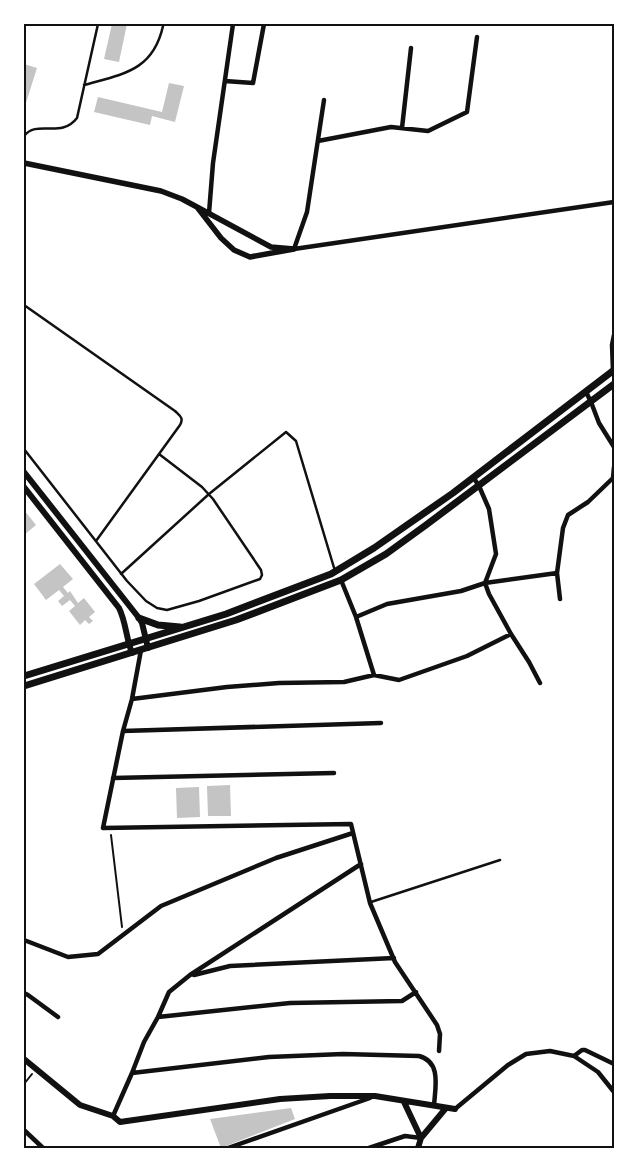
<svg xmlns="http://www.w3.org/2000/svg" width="638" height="1172" viewBox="0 0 638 1172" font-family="Commissioner,sans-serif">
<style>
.building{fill:#c4c4c4}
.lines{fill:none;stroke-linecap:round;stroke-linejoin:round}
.path{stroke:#111;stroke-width:2}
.service{stroke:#111;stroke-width:2.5}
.minor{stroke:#111;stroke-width:4.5}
.tertiary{stroke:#111;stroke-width:5.5}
.secondary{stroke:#111;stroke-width:6}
.primary{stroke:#111;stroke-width:7}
.neatline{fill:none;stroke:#111;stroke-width:2}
</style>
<rect width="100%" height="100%" fill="#fff"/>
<path class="building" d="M 112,24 L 127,24 L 119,62 L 104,59 Z
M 24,64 L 37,68 L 24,109 Z
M 169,83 L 184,86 L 175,122 L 152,116 L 150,125 L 94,112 L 98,97 L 162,112 Z
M 24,510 L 36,525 L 24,535 Z
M 60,564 L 73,579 L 63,587 L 68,593 L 70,591 L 78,603 L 84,598 L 95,612 L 89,617 L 93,621 L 89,624 L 85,620 L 80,625 L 69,611 L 75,606 L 70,600 L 62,606 L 58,601 L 64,596 L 59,590 L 46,600 L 34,584 Z
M 230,785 L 231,816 L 208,816 L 207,786 Z
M 199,787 L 200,817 L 177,818 L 176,788 Z
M 291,1108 L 295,1119 L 221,1148 L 210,1119 Z"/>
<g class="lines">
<path class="path" d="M 111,835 L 122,927
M 24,1084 L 32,1074"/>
<path class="service" d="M 84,85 C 123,74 153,71 163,26
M 24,136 C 37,119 61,139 77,118 L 98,24
M 24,305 L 175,411 C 180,416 184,418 180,425 L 96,541
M 24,449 L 127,581 L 146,601 L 157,608 L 167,610 L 199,601 L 260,579 L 262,575 L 261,570 L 213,499 L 202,487 L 159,454
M 121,574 L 209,494 L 286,432 L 296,441 L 335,571
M 371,902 L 500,860"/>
<path class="minor" d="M 225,81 L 253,83 L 264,24
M 324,100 L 307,212 L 294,249 L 614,202
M 402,128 L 411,48
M 318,141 L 391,127 L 428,131 L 467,112 L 477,37
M 209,213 L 213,163 L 233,24
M 613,371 L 612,345 L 614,335
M 586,392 L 591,402 L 599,423 L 614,447
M 557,573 L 560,599
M 341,580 L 356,617 L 374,675
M 356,617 L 387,604 L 461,591 L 485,583 L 496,554 L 489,509 L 479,486 L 473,477
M 141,650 L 132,699 L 123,731 L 103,828 L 351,824 L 370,903 L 395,962 L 437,1025 L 440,1034 L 439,1051
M 540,683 L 529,662 L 511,634 L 489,594 L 485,583 L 557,573 L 563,528 L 568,515 L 588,502 L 613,478 L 614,467
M 132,699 L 227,687 L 279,683 L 344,682 L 374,675 L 399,680 L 467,656 L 511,634
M 123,731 L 381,723
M 113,778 L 334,773
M 24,940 L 68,957 L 98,954 L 161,906 L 276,858 L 353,833
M 194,975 L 230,966 L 394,958
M 24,993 L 28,995 L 58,1017
M 158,1017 L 290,1003 L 402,1001 L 416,992
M 574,1056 L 582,1050 L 585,1050 L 614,1064
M 132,1073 L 269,1057 L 343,1054 L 419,1056 C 442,1062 435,1088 434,1106
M 455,1109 L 508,1065 L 526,1054 L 550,1051 L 574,1056 L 598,1072 L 614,1092
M 113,1116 L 132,1073 L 144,1042 L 158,1017 L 169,992 L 190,975 L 361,864
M 24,1130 L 43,1148
M 228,1148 L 370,1098
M 369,1148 L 405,1136 L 421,1138
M 613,1148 L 614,1147"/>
<path class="tertiary" d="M 24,163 L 161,191 L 182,199 L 197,207
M 197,207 L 271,247 L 294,249 L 250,257 L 234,250 L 221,238 Z"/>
<path class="secondary" d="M 24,472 L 139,618 L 142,623 L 148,648
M 24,487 L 119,608 C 126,622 126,638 132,653
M 24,1059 L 80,1105 L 113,1116 L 120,1122 L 280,1099 L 330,1096 L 375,1096 L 455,1109
M 404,1102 L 421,1138
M 418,1148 L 421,1138 L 446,1108"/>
<path class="primary" d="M 139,618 L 158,625 L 180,627
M 24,676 L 226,614 L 331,574 L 374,548 L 453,493 L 614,370
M 24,686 L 236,620 L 341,580 L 386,554 L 426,525 L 614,384"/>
</g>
<rect width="638" height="1172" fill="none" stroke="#ffffff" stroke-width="50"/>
<rect x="25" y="25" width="588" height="1122" class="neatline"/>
</svg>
